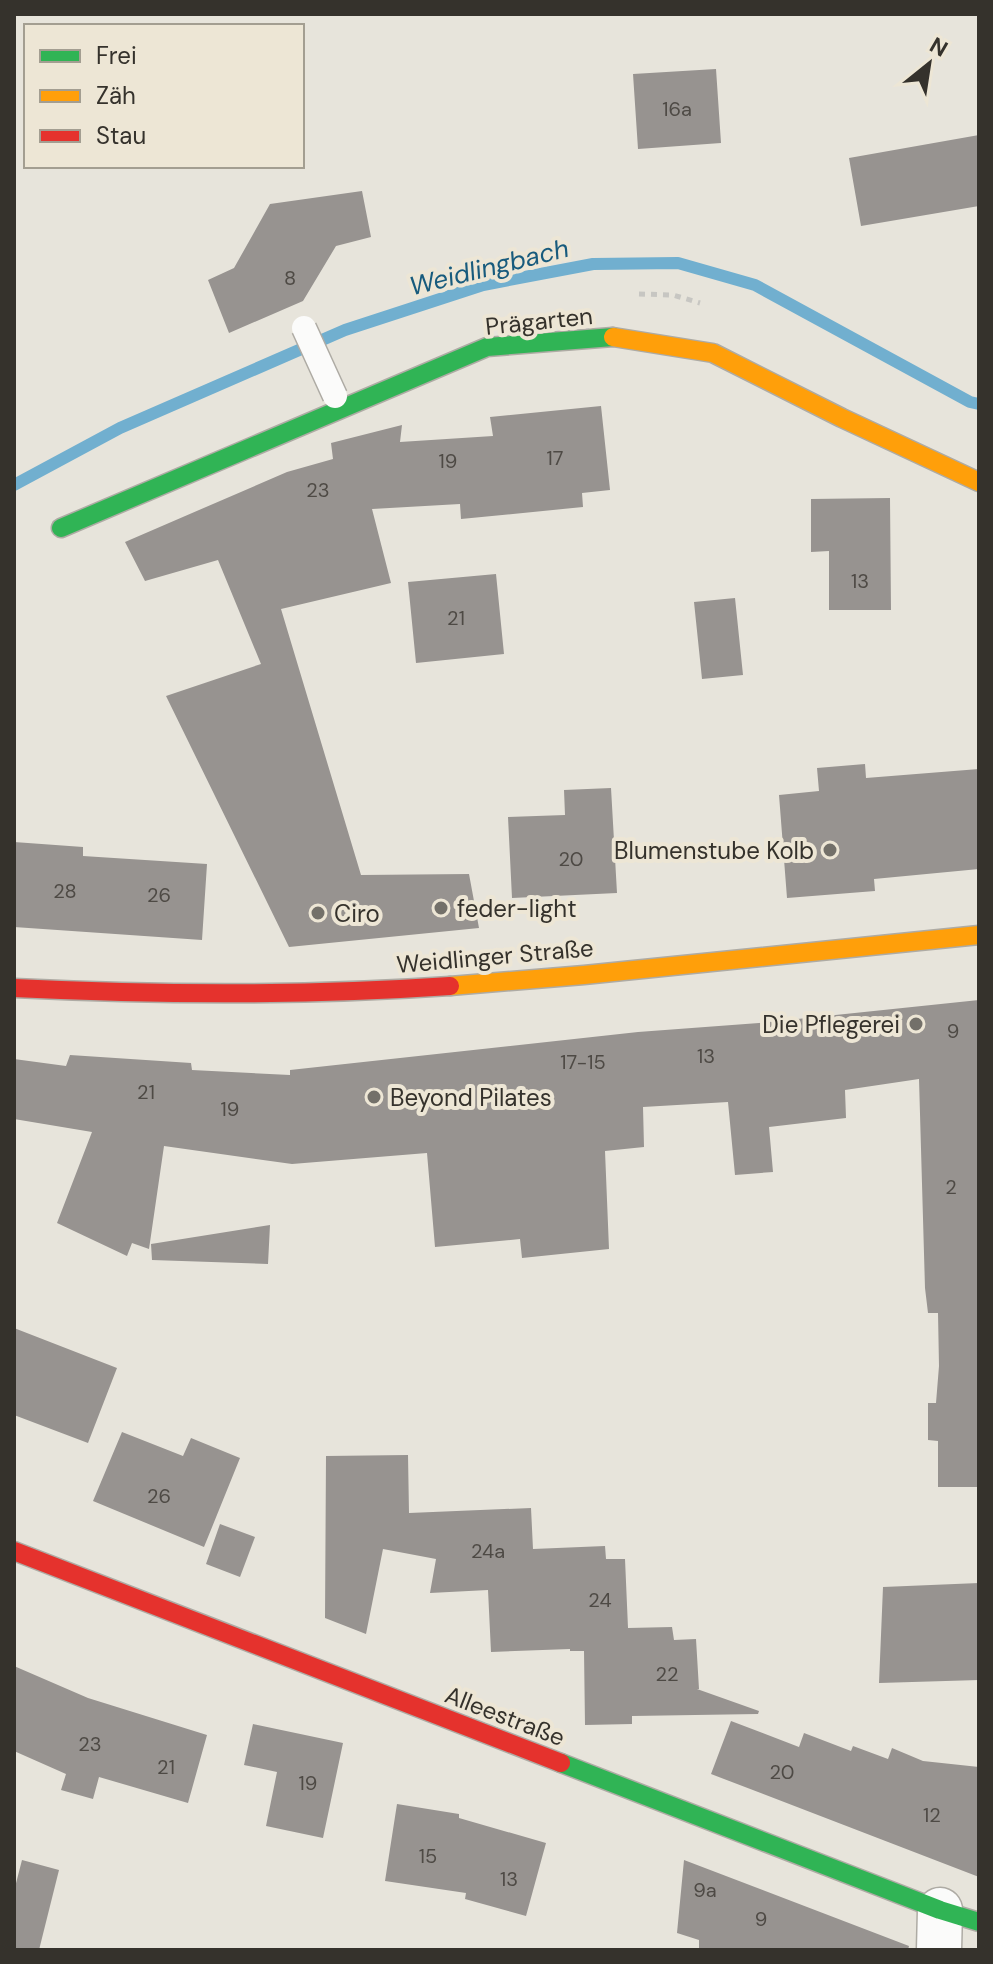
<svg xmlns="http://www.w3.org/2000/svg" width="993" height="1964" viewBox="0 0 993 1964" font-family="'DM Sans',sans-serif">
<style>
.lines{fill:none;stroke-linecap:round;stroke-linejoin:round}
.stream{stroke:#71afcf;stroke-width:12}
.building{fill:#979390}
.street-casing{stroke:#aeaba4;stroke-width:47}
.fast-casing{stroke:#aeaba4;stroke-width:21}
.slow-casing{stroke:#aeaba4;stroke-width:21}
.jam-casing{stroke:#aeaba4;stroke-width:21}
.path{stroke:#c7c6c2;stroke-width:5;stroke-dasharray:6 6;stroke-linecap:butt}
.street{stroke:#fbfbfa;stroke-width:44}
.fast{stroke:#30b455;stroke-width:18}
.slow{stroke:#ff9f0a;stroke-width:18}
.jam{stroke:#e5322d;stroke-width:18}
.lane-bridge-casing{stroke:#aeaba4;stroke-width:27;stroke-linecap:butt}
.lane-bridge{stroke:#fbfbfa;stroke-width:24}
.poi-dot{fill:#737069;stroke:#ede6d5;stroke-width:3}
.labels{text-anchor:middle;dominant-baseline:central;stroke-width:8;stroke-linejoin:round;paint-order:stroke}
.number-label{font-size:20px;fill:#4e4a45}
.street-label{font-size:24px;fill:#35322c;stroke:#ede6d5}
.poi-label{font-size:24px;fill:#35322c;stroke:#ede6d5;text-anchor:start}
.water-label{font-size:26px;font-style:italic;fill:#185b7d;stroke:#ede6d5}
</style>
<rect width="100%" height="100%" fill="#e7e4db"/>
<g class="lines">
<path class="stream" d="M 14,485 L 120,428 L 345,330 L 483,285 L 593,264 L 678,263 L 755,285 L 970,402 L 979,404"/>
</g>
<path class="building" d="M 716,69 L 721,143 L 638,149 L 633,74 Z
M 979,135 L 979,206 L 861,226 L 849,158 Z
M 362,191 L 371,237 L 336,246 L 303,301 L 229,333 L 208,280 L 234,268 L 270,204 Z
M 601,406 L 610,490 L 582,493 L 583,507 L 461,519 L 460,504 L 372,509 L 391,583 L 281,609 L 361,875 L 469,874 L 479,928 L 289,947 L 166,696 L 261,664 L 218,560 L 145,581 L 125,542 L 287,472 L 333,459 L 331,443 L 402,425 L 400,442 L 493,436 L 490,417 Z
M 890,498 L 891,610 L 829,610 L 829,551 L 811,552 L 811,499 Z
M 496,574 L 504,654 L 416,663 L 408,582 Z
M 735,598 L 743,675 L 702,679 L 694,602 Z
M 865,764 L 866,778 L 979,769 L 979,869 L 874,879 L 875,891 L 787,898 L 779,795 L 819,791 L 817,768 Z
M 611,788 L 617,893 L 512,898 L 508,817 L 565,815 L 564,790 Z
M 14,842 L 83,847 L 83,856 L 207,864 L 202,940 L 14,927 Z
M 979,1000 L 979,1487 L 938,1487 L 938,1441 L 928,1440 L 928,1403 L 936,1403 L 939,1366 L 938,1313 L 928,1313 L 925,1288 L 919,1079 L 845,1090 L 846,1118 L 769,1127 L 773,1172 L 735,1175 L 728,1102 L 643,1107 L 644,1147 L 605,1151 L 609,1249 L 522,1258 L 520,1239 L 435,1247 L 427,1153 L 292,1164 L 164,1146 L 149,1249 L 132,1243 L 127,1256 L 57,1223 L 92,1132 L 14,1119 L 14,1059 L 66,1066 L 70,1055 L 191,1063 L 192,1070 L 290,1075 L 290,1070 L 638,1032 L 759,1023 Z
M 270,1225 L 268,1264 L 152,1260 L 151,1244 Z
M 14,1328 L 117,1368 L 88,1443 L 14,1415 Z
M 122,1432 L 183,1456 L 191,1438 L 240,1458 L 204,1547 L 93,1501 Z
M 408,1455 L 409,1513 L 531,1508 L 533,1549 L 605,1546 L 606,1559 L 625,1559 L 628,1628 L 672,1627 L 674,1640 L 696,1639 L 699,1689 L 697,1689 L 759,1711 L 758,1714 L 632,1716 L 632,1724 L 585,1725 L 584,1651 L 570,1651 L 570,1649 L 491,1652 L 488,1590 L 430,1593 L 436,1559 L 383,1549 L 366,1634 L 325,1618 L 326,1456 Z
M 220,1524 L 255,1537 L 240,1577 L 206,1564 Z
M 979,1583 L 979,1680 L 879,1683 L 883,1587 Z
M 14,1666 L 88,1698 L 207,1735 L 188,1803 L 99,1777 L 93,1799 L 61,1790 L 66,1774 L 14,1751 Z
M 731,1721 L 799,1747 L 804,1733 L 851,1751 L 853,1746 L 888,1759 L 892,1748 L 923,1761 L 979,1767 L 979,1877 L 711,1774 Z
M 253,1724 L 343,1743 L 323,1838 L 266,1826 L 277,1772 L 244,1765 Z
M 397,1804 L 459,1814 L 459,1818 L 546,1843 L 526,1916 L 465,1899 L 466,1893 L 385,1881 Z
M 22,1860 L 59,1870 L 39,1950 L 14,1950 L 14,1891 Z
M 684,1860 L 909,1946 L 908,1950 L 699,1950 L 699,1940 L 677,1933 Z"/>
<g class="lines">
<g class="street-casing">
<path id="street" d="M 939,1950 L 940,1910"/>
</g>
<g class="fast-casing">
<path id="fast" d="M 61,528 L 487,347 L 613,337
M 561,1763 L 940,1910 L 979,1922"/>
</g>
<g class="slow-casing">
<path id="slow" d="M 613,337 L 713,353 L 842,418 L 979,482
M 450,986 L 584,975 L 979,935"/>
</g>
<g class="jam-casing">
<path id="jam" d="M 14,988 C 159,995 304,996 450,986
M 14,1551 L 561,1763"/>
</g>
<path class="path" d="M 639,294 L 673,295 L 700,303"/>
<use href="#street" class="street"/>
<use href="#fast" class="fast"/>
<use href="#slow" class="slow"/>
<use href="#jam" class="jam"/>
<g class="lane-bridge-casing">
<path id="lane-bridge" d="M 304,328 L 335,396"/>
</g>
<use href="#lane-bridge" class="lane-bridge"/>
</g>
<g class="poi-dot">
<circle cx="830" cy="850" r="8"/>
<circle cx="441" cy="908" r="8"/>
<circle cx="318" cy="913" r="8"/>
<circle cx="916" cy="1024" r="8"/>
<circle cx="374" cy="1097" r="8"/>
</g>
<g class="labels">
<g class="number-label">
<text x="677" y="109">16a</text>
<text x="290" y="278">8</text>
<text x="555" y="458">17</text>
<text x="448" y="461">19</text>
<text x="318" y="490">23</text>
<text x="860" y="581">13</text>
<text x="456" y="618">21</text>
<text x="571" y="859">20</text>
<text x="65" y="891">28</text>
<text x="159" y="895">26</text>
<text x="953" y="1031">9</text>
<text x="706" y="1056">13</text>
<text x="583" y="1062">17-15</text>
<text x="146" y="1092">21</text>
<text x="230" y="1109">19</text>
<text x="951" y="1187">2</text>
<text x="159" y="1496">26</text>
<text x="488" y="1551">24a</text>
<text x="600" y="1600">24</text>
<text x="667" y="1674">22</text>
<text x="90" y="1744">23</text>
<text x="166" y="1767">21</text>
<text x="782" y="1772">20</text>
<text x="308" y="1783">19</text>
<text x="932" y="1815">12</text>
<text x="428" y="1856">15</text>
<text x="509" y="1879">13</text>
<text x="705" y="1890">9a</text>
<text x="761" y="1919">9</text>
</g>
<g class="street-label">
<text transform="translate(539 321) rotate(-6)">Prägarten</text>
<text transform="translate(495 956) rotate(-5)">Weidlinger Straße</text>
<text transform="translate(505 1716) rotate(21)">Alleestraße</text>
</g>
<g class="poi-label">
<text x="814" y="850" text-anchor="end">Blumenstube Kolb</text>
<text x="457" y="908">feder-light</text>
<text x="334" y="913">Ciro</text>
<text x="900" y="1024" text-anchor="end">Die Pflegerei</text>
<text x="390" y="1097">Beyond Pilates</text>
</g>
<g class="water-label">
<text transform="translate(489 267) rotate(-14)">Weidlingbach</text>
</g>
</g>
<rect width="993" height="1964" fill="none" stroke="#35322c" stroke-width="32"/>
<rect x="24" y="24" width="280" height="144" fill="#ede6d5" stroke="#a39e91" stroke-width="2"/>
<rect x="40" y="50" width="40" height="12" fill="#30b455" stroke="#a39e91" stroke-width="2"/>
<text x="96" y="64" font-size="24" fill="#35322c">Frei</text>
<rect x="40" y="90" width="40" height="12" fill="#ff9f0a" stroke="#a39e91" stroke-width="2"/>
<text x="96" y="104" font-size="24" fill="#35322c">Zäh</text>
<rect x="40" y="130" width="40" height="12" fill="#e5322d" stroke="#a39e91" stroke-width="2"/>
<text x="96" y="144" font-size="24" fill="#35322c">Stau</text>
<g transform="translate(929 64) rotate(30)" stroke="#ede6d5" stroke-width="6" paint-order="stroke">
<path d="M0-6L14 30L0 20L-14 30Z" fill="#35322c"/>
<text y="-12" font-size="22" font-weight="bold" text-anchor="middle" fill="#35322c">N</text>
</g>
</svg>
